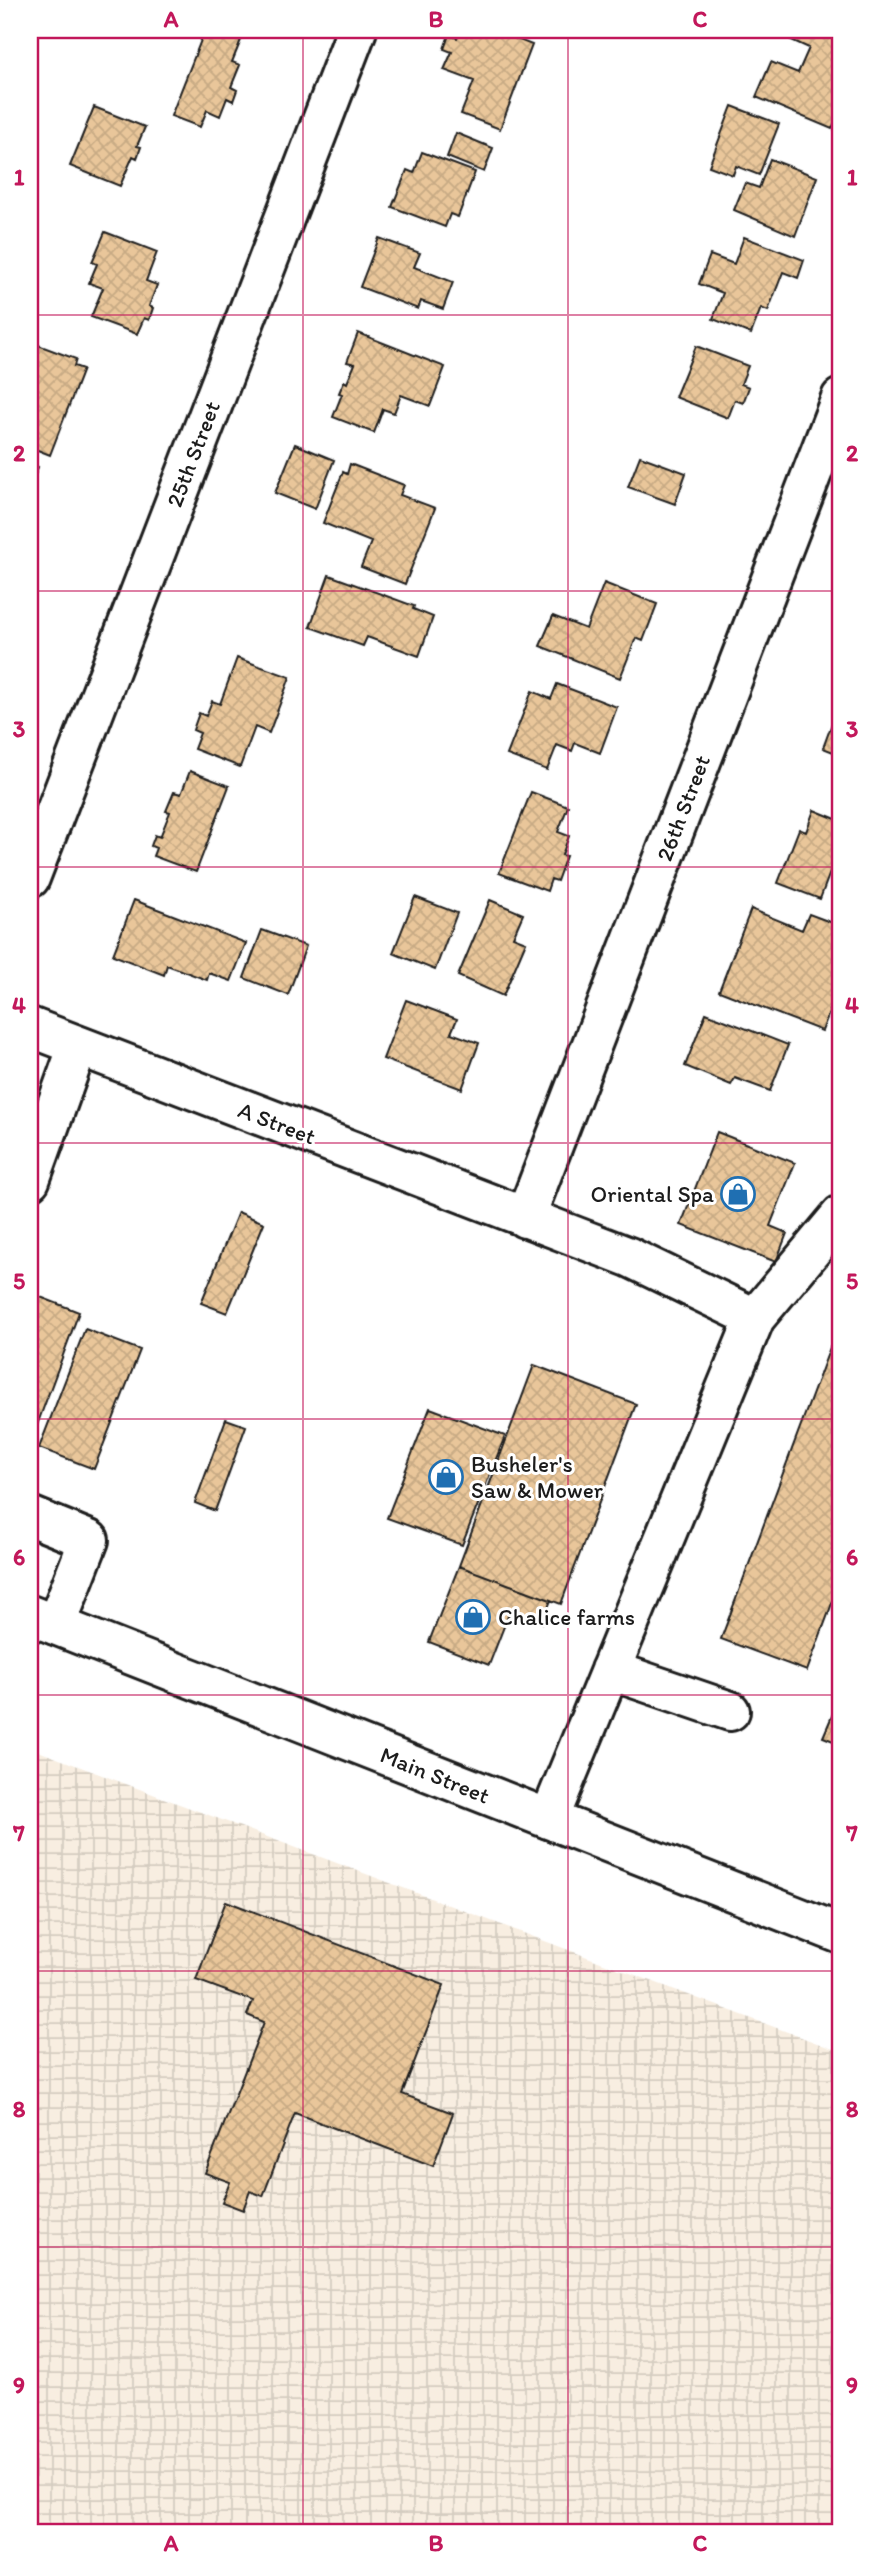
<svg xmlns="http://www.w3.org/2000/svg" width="871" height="2562" viewBox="0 0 871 2562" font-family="Itim,sans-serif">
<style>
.industrial{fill:url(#industrial-grid)}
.building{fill:url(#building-cross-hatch);stroke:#1c1c1c;stroke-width:2}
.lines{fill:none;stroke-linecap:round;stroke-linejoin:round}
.minor-casing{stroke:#1c1c1c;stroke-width:44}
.major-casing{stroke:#1c1c1c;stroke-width:44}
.minor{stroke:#fff;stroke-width:38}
.major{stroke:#fff;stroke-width:38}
.grid{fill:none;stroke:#c2185b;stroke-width:2;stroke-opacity:0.55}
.labels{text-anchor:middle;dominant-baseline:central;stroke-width:6;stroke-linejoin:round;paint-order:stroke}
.street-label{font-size:23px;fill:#1c1c1c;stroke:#fff}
.poi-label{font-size:23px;fill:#1c1c1c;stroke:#fff;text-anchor:start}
.neatline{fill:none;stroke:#c2185b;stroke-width:2.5}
.grid-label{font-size:23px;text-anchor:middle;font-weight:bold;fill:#c2185b}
</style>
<defs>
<pattern id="industrial-grid" width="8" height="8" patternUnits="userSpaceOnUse" patternTransform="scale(1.75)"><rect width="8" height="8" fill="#f8eee1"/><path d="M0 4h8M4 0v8" fill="none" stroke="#d4ccc0"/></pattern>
<pattern id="building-cross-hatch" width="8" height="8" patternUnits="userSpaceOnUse" patternTransform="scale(1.75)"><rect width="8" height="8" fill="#e9c69a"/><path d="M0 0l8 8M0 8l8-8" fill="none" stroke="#c7aa84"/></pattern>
</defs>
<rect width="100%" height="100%" fill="#fff"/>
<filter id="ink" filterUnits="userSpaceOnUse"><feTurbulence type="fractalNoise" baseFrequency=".0143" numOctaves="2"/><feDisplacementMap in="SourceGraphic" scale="14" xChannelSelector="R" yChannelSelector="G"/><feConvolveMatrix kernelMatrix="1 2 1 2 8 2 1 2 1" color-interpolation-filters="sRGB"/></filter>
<g filter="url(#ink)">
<path class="industrial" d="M 30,1748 L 841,2052 L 841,2532 L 30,2532 Z"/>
<path class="building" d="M 205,30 L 213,30 L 241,40 L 232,62 L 240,65 L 231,87 L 237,90 L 233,101 L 227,98 L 220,116 L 207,110 L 200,127 L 171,116 Z
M 460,30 L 494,30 L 532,45 L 500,129 L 461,114 L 474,81 L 444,70 L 452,52 L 444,49 L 449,35 L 457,38 Z
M 791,30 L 841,30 L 833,55 L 841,59 L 841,106 L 832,129 L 756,97 L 771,62 L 798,73 L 809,48 L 787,38 Z
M 732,106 L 779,124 L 759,175 L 736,166 L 733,175 L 709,166 Z
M 94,107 L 145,127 L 137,146 L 141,147 L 137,158 L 133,156 L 120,186 L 70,166 Z
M 456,133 L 493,148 L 484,172 L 447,157 Z
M 422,152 L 475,172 L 458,217 L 450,214 L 445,227 L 392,207 L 407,170 L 414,173 Z
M 770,159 L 817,177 L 795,236 L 734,210 L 745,183 L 759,188 Z
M 105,232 L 157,252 L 146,281 L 157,285 L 149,306 L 153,308 L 149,320 L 144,318 L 137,334 L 91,317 L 103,288 L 89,283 L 97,264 L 92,262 Z
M 744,237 L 804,260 L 798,278 L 783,272 L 768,311 L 761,308 L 751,334 L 713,319 L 723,293 L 699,284 L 710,255 L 734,264 Z
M 379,238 L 420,253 L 414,267 L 453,282 L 443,309 L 421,301 L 418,309 L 360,287 Z
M 358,333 L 445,367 L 430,406 L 401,395 L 394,413 L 383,409 L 374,433 L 333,417 L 342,394 L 339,393 L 344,381 L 347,383 L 355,364 L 347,362 Z
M 30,342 L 76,359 L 74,366 L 83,369 L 50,455 L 30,447 Z
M 696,346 L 748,366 L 741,384 L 749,387 L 743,403 L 735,400 L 728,418 L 675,397 Z
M 295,444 L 334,460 L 315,509 L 275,493 Z
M 640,456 L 686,473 L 675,504 L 628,487 Z
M 30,464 L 38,467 L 30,488 Z
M 350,464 L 404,485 L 400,495 L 435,508 L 405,584 L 361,567 L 371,542 L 323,523 L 343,472 L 347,474 Z
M 329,575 L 414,606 L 413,609 L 433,617 L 419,656 L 367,637 L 363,646 L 310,627 Z
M 604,583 L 657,604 L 643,641 L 636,638 L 620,678 L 540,646 L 553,616 L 586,629 Z
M 237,658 L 290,677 L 269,733 L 255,727 L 240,767 L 194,749 L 200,733 L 193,730 L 199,713 L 206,716 L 212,701 L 220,704 Z
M 557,684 L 617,707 L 600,753 L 575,743 L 572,751 L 557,745 L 547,770 L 507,755 L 532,691 L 551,699 Z
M 841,699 L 841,755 L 823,748 Z
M 190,771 L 229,786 L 196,872 L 153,856 L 156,848 L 151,846 L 155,835 L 160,837 L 170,812 L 166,811 L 174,792 L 181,794 Z
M 531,792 L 568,806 L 558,832 L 569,836 L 562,855 L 566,856 L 557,881 L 551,879 L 547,891 L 499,873 Z
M 814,810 L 841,821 L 841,843 L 820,899 L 778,883 L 799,829 L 806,832 Z
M 415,897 L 457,913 L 435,970 L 393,953 Z
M 134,900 L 246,943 L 231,981 L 209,973 L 207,980 L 167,965 L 164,975 L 113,955 Z
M 490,900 L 523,914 L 513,937 L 526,942 L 503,996 L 458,976 Z
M 751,909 L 802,930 L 809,914 L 841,926 L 841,982 L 822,1031 L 719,991 Z
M 262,930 L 306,946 L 288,995 L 244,978 Z
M 406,1000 L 457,1019 L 451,1033 L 479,1043 L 462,1089 L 383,1059 Z
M 706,1013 L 788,1045 L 770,1091 L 735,1078 L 731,1085 L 685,1066 Z
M 717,1132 L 795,1163 L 770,1226 L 787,1233 L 776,1262 L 681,1225 Z
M 238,1212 L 264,1223 L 227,1313 L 201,1303 Z
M 30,1293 L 79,1312 L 30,1444 Z
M 841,1318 L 841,1579 L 807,1671 L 721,1639 Z
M 85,1329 L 140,1350 L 94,1469 L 39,1448 Z
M 534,1365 L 636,1404 L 561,1604 L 459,1566 Z
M 430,1408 L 505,1436 L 462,1545 L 387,1518 Z
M 226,1419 L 246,1426 L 215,1511 L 195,1503 Z
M 459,1566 L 551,1600 L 542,1623 L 510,1611 L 489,1665 L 429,1642 Z
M 841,1695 L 841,1744 L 823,1737 Z
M 226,1901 L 444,1985 L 402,2094 L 453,2113 L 433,2166 L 295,2113 L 263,2196 L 250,2191 L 243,2210 L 222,2202 L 230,2182 L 205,2173 L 264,2022 L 247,2015 L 253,2001 L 196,1980 Z"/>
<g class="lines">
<g class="minor-casing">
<path id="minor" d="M 30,878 L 357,30
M 30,1027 L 629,1257 L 755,1318
M 30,1180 L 78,1046
M 525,1218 L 841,398
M 30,1516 L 89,1540 L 56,1625
M 610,1670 L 730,1711
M 549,1819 L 755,1318 L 841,1215"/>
</g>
<g class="major-casing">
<path id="major" d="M 30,1615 L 841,1934"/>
</g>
<use href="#minor" class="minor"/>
<use href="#major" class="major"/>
</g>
</g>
<path class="grid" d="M 303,30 L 303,2532M 568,30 L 568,2532M 30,315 L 841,315M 30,591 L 841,591M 30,867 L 841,867M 30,1143 L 841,1143M 30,1419 L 841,1419M 30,1695 L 841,1695M 30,1971 L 841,1971M 30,2247 L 841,2247"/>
<defs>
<g id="shop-ring" transform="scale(1.75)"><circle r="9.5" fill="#fff" stroke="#1f6fb2" stroke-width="1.5"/><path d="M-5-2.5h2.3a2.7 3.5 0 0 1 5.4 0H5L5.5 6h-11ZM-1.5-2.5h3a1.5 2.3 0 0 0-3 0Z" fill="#1f6fb2"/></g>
</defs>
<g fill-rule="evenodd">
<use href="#shop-ring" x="738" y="1194"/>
<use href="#shop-ring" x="446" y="1477"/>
<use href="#shop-ring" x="473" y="1617"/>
</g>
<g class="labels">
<g class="street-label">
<text transform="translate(193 454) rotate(-69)">25th Street</text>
<text transform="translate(683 808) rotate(-69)">26th Street</text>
<text transform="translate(277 1123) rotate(21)">A Street</text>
<text transform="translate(435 1775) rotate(22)">Main Street</text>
</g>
<g class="poi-label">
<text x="714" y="1194" text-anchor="end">Oriental Spa</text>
<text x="471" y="1464">Busheler's<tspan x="471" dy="26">Saw &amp; Mower</tspan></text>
<text x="498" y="1617">Chalice farms</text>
</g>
</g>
<rect width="871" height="2562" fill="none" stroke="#fff" stroke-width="77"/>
<rect x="38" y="38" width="794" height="2486" class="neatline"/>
<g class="grid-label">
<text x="171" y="27">A</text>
<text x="436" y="27">B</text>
<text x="700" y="27">C</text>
<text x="19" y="185">1</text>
<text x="852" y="185">1</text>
<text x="19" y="461">2</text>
<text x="852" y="461">2</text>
<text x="19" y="737">3</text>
<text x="852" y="737">3</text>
<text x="19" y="1013">4</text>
<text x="852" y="1013">4</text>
<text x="19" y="1289">5</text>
<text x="852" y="1289">5</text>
<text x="19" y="1565">6</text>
<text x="852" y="1565">6</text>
<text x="19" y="1841">7</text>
<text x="852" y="1841">7</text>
<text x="19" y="2117">8</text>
<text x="852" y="2117">8</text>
<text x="19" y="2393">9</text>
<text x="852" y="2393">9</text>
<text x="171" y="2551">A</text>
<text x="436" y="2551">B</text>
<text x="700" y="2551">C</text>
</g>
</svg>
